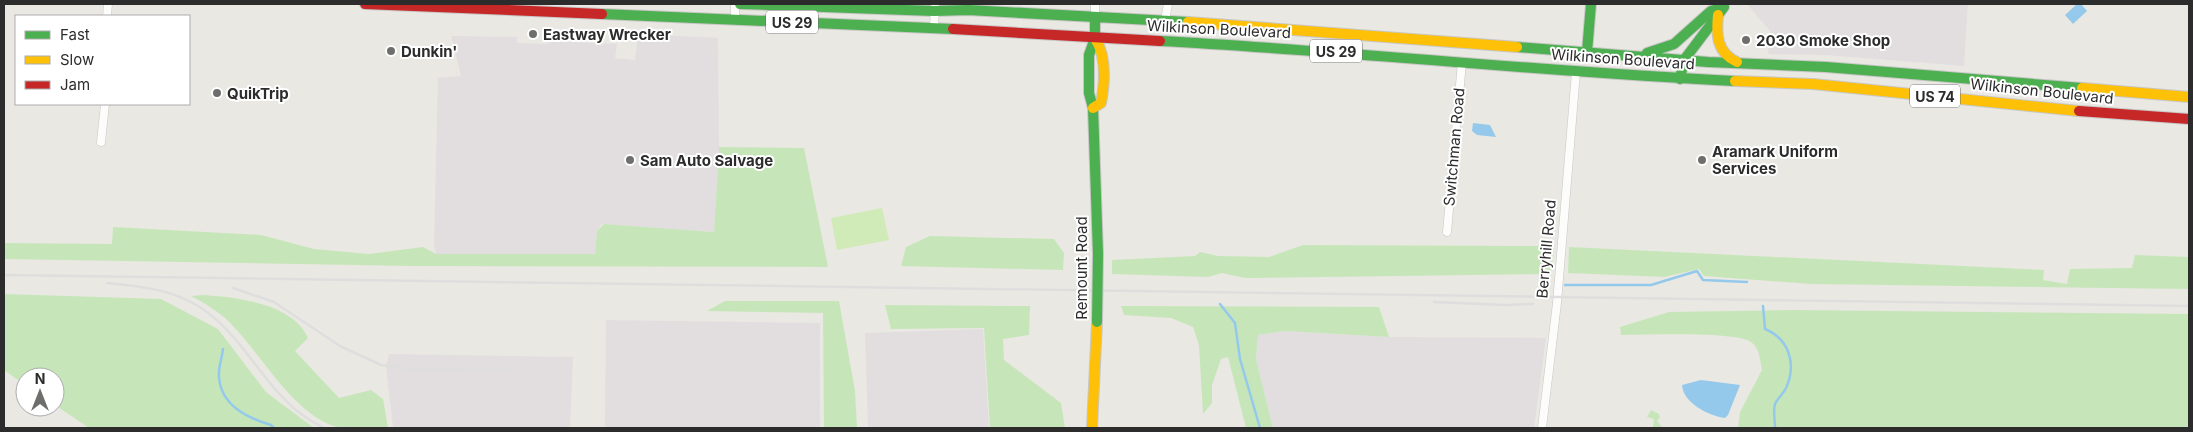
<svg xmlns="http://www.w3.org/2000/svg" width="2193" height="432" viewBox="0 0 2193 432" font-family="Inter,sans-serif">
<style>
.industrial{fill:#e2dee0}
.green{fill:#c6e6ba}
.pitch{fill:#d0ebb8}
.water{fill:#94c9ec}
.lines{fill:none;stroke-linecap:round;stroke-linejoin:round}
.stream{stroke:#94c9ec;stroke-width:2.5}
.street-casing{stroke:#c8c7c7;stroke-width:9}
.fast-casing{stroke:#c8c7c7;stroke-width:12}
.slow-casing{stroke:#c8c7c7;stroke-width:12}
.jam-casing{stroke:#c8c7c7;stroke-width:12}
.street{stroke:#fcfcfb;stroke-width:8}
.fast{stroke:#4caf50;stroke-width:10}
.slow{stroke:#ffc107;stroke-width:10}
.jam{stroke:#c62828;stroke-width:10}
.rail{stroke:#dededf;stroke-width:2.5}
.fast-bridge-casing{stroke:#c8c7c7;stroke-width:12;stroke-linecap:butt}
.fast-bridge{stroke:#4caf50;stroke-width:10}
.poi-dot{fill:#6e6e6c;stroke:#fff;stroke-width:2}
.labels{text-anchor:middle;dominant-baseline:central;stroke-width:4;stroke-linejoin:round;paint-order:stroke}
.shield{fill:#fff;stroke:#6b6b6b;stroke-width:1}
.shield-label{font-size:14px;font-weight:bold;fill:#2c2c2c}
.street-label{font-size:15px;fill:#2c2c2c;stroke:#fff}
.poi-label{font-size:15px;font-weight:bold;fill:#2c2c2c;stroke:#fff;text-anchor:start}
</style>
<rect width="100%" height="100%" fill="#eae8e2"/>
<path class="industrial" d="M 1747,4 L 1968,4 L 1964,66 L 1825,55 L 1768,54 L 1770,31 Z
M 638,34 L 718,38 L 719,147 L 714,232 L 602,224 L 597,231 L 595,254 L 436,254 L 434,244 L 438,78 L 461,76 L 451,36 L 517,37 L 517,43 L 548,44 L 549,41 L 617,44 L 615,58 L 635,60 Z
M 606,320 L 820,323 L 820,428 L 605,428 Z
M 983,329 L 989,428 L 868,428 L 865,333 Z
M 1283,331 L 1389,337 L 1546,338 L 1534,428 L 1273,428 L 1256,359 L 1258,335 Z
M 389,354 L 573,357 L 570,428 L 393,428 L 386,366 Z"/>
<path class="green" d="M 719,147 L 804,148 L 828,267 L 412,266 L 4,259 L 4,243 L 112,244 L 113,227 L 261,235 L 314,249 L 369,254 L 423,247 L 436,254 L 595,254 L 597,231 L 604,224 L 714,232 Z
M 930,236 L 1054,239 L 1064,253 L 1063,270 L 901,266 L 906,247 Z
M 1303,245 L 1546,246 L 1554,246 L 1551,274 L 1245,278 L 1222,273 L 1208,277 L 1112,274 L 1112,260 L 1195,256 L 1200,252 L 1218,256 L 1269,257 Z
M 1569,247 L 2044,270 L 2043,280 L 2067,284 L 2070,269 L 2132,268 L 2135,255 L 2189,257 L 2189,289 L 1811,284 L 1704,276 L 1699,269 L 1664,277 L 1568,273 Z
M 4,294 L 161,299 L 218,329 L 266,392 L 314,428 L 89,428 L 55,405 L 55,377 L 25,377 L 25,385 L 4,370 Z
M 204,295 C 236,297 294,304 308,338 L 295,351 L 339,398 L 371,390 L 383,399 L 388,428 C 373,428 356,431 342,428 C 297,421 262,355 232,325 C 220,312 206,304 191,296 Z
M 725,301 L 839,301 L 855,391 L 857,428 L 824,428 L 823,313 L 707,311 Z
M 885,305 L 1030,306 L 1029,335 L 1003,339 L 1004,360 L 1061,403 L 1065,428 L 990,428 L 984,328 L 891,329 Z
M 1121,306 L 1379,307 L 1389,337 L 1284,331 L 1258,335 L 1256,359 L 1273,428 L 1246,428 L 1228,357 L 1221,359 L 1212,385 L 1212,403 L 1203,414 L 1199,345 L 1193,327 L 1171,318 L 1124,315 Z
M 1793,310 L 2189,314 L 2189,428 L 1738,428 L 1740,412 L 1762,370 C 1760,361 1760,348 1751,342 C 1735,331 1645,335 1621,335 L 1620,327 L 1669,312 Z
M 1651,410 L 1659,414 L 1660,417 L 1657,421 L 1663,428 L 1653,428 L 1654,419 L 1647,417 Z"/>
<path class="pitch" d="M 882,208 L 889,240 L 837,250 L 831,218 Z"/>
<path class="water" d="M 2077,4 L 2081,4 L 2087,11 L 2073,24 L 2065,15 Z
M 1473,123 L 1490,125 L 1496,137 L 1477,135 L 1472,131 Z
M 1701,380 L 1740,385 L 1728,415 L 1725,418 C 1709,416 1683,403 1682,385 Z"/>
<g class="lines">
<path class="stream" d="M 1565,285 L 1651,285 L 1697,271 L 1703,280 L 1747,282
M 1220,304 L 1235,323 L 1240,359 L 1260,428
M 1763,306 L 1765,329 C 1789,339 1797,364 1786,388 C 1783,394 1777,399 1775,404 C 1773,411 1775,421 1775,428
M 223,349 C 222,358 218,368 219,377 C 221,406 248,418 271,425 L 274,428"/>
<g class="street-casing">
<path id="street" d="M 735,4 L 735,18
M 107,16 L 108,4
M 1095,17 L 1095,4
M 1165,20 L 1168,4
M 934,28 L 935,4
M 101,142 L 105,104
M 1447,232 L 1462,62
M 1542,428 L 1557,303 L 1576,72"/>
</g>
<g class="fast-casing">
<path id="fast" d="M 740,4 L 934,11 L 968,10 L 1188,22
M 602,14 L 953,29
M 1095,17 L 1095,38 L 1089,55 L 1089,93 L 1093,108 L 1098,254
M 1160,41 C 1352,51 1543,72 1735,81
M 1517,47 L 1708,62 L 1826,67 L 2082,88
M 1587,52 L 1591,4
M 1647,53 L 1674,44 L 1711,11 L 1724,7
M 1680,79 L 1684,60 L 1724,7"/>
</g>
<g class="slow-casing">
<path id="slow" d="M 1718,15 C 1716,35 1717,53 1737,62
M 1188,22 L 1517,47
M 1735,81 L 1813,84 L 2079,111
M 2082,88 L 2189,97
M 1093,108 L 1101,103 C 1105,82 1107,57 1095,38
M 1092,428 L 1097,322"/>
</g>
<g class="jam-casing">
<path id="jam" d="M 365,4 L 602,14
M 953,29 L 1160,41
M 2079,111 L 2189,119"/>
</g>
<use href="#street" class="street"/>
<use href="#fast" class="fast"/>
<use href="#slow" class="slow"/>
<use href="#jam" class="jam"/>
<path class="rail" d="M 4,275 L 2189,306
M 107,283 C 135,286 163,288 189,301 C 238,325 259,382 301,414 C 308,419 316,424 324,428
M 233,288 L 274,302 L 340,346 L 381,365 L 417,370 L 518,371
M 1434,302 L 1505,305 L 1533,304"/>
<g class="fast-bridge-casing">
<path id="fast-bridge" d="M 1097,322 L 1098,254"/>
</g>
<use href="#fast-bridge" class="fast-bridge"/>
</g>
<g class="poi-dot">
<circle cx="533" cy="34" r="5"/>
<circle cx="1746" cy="40" r="5"/>
<circle cx="391" cy="51" r="5"/>
<circle cx="217" cy="93" r="5"/>
<circle cx="630" cy="160" r="5"/>
<circle cx="1702" cy="160" r="5"/>
</g>
<g class="labels">
<g class="shield">
<rect x="766" y="10.5" width="52" height="23" rx="4"/>
<rect x="1310" y="39.5" width="52" height="23" rx="4"/>
<rect x="1910" y="84.5" width="50" height="23" rx="4"/>
</g>
<g class="shield-label">
<text x="792" y="22">US 29</text>
<text x="1336" y="51">US 29</text>
<text x="1935" y="96">US 74</text>
</g>
<g class="street-label">
<text transform="translate(1219 29) rotate(3)">Wilkinson Boulevard</text>
<text transform="translate(1623 59) rotate(4)">Wilkinson Boulevard</text>
<text transform="translate(2042 91) rotate(6)">Wilkinson Boulevard</text>
<text transform="translate(1454 147) rotate(-85)">Switchman Road</text>
<text transform="translate(1546 249) rotate(-85)">Berryhill Road</text>
<text transform="translate(1081 268) rotate(-90)">Remount Road</text>
</g>
<g class="poi-label">
<text x="543" y="34">Eastway Wrecker</text>
<text x="1756" y="40">2030 Smoke Shop</text>
<text x="401" y="51">Dunkin'</text>
<text x="227" y="93">QuikTrip</text>
<text x="1712" y="151">Aramark Uniform<tspan x="1712" dy="17">Services</tspan></text>
<text x="640" y="160">Sam Auto Salvage</text>
</g>
</g>
<rect width="2193" height="432" fill="none" stroke="#2c2c2c" stroke-width="10"/>
<rect x="15" y="15" width="175" height="90" fill="#ffffff" stroke="#ababab"/>
<rect x="25" y="31" width="25" height="8" fill="#4caf50" stroke="#ababab"/>
<text x="60" y="40" font-size="15" fill="#2c2c2c">Fast</text>
<rect x="25" y="56" width="25" height="8" fill="#ffc107" stroke="#ababab"/>
<text x="60" y="65" font-size="15" fill="#2c2c2c">Slow</text>
<rect x="25" y="81" width="25" height="8" fill="#c62828" stroke="#ababab"/>
<text x="60" y="90" font-size="15" fill="#2c2c2c">Jam</text>
<g transform="translate(40 392)"><circle r="24" fill="#ffffff" stroke="#ababab"/>
<path d="M0-4L9 19L0 12L-9 19Z" fill="#6e6e6c"/>
<text y="-8" font-size="14" font-weight="bold" text-anchor="middle" fill="#2c2c2c">N</text>
</g>
</svg>
